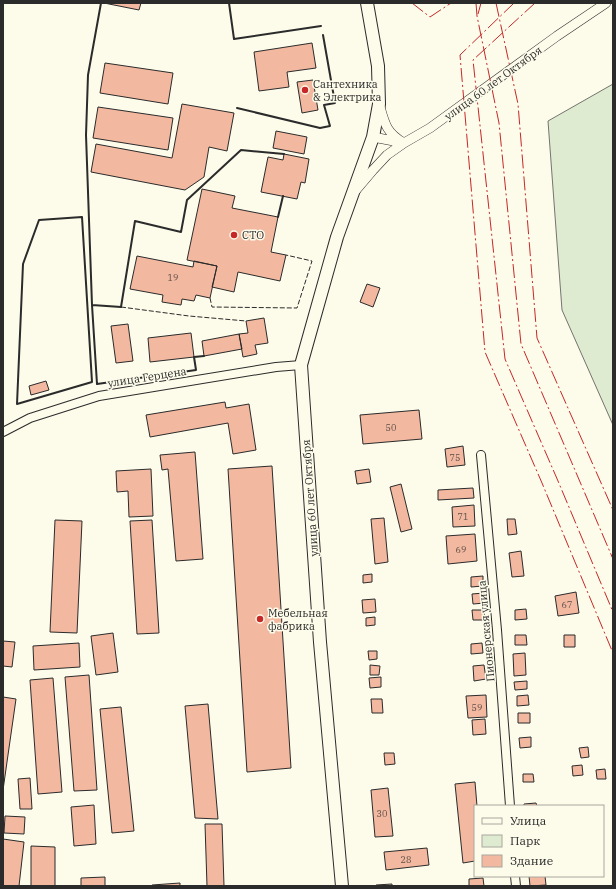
<svg xmlns="http://www.w3.org/2000/svg" width="616" height="889" viewBox="0 0 616 889" font-family="'IBM Plex Serif',serif">
<style>
.green{fill:#deebd1;stroke:#74746e}
.building{fill:#f2b8a0;stroke:#2b2b2b}
.lines{fill:none;stroke-linecap:round;stroke-linejoin:round}
.minor-casing{stroke:#2b2b2b;stroke-width:10}
.tertiary-casing{stroke:#2b2b2b;stroke-width:10}
.primary-casing{stroke:#2b2b2b;stroke-width:14}
.minor{stroke:#fdfbea;stroke-width:8}
.tertiary{stroke:#fdfbea;stroke-width:9}
.primary{stroke:#fdfbea;stroke-width:12}
.fence{stroke:#2b2b2b;stroke-width:1;stroke-dasharray:5 2;stroke-linecap:butt}
.wall{stroke:#2b2b2b;stroke-width:2}
.power{stroke:#c62828;stroke-width:1;stroke-dasharray:14 3 2 3;stroke-linecap:butt}
.poi-dot{fill:#c62828;stroke:#fdfbea;stroke-width:1.5}
.labels{text-anchor:middle;dominant-baseline:central;stroke-width:3;stroke-linejoin:round;paint-order:stroke}
.number-label{font-size:9px;fill:#5d4e48}
.street-label{font-size:11px;fill:#2b2b2b;stroke:#fdfbea}
.poi-label{font-size:11px;fill:#2b2b2b;stroke:#fdfbea;text-anchor:start}
</style>
<rect width="100%" height="100%" fill="#fdfbea"/>
<path class="green" d="M 613,84 L 613,425 L 562,310 L 548,121 Z"/>
<path class="building" d="M 104,3 L 141,3 L 139,10 Z
M 312,43 L 316,68 L 287,72 L 289,87 L 259,91 L 254,52 Z
M 105,63 L 173,73 L 168,104 L 100,93 Z
M 313,80 L 318,110 L 302,113 L 297,82 Z
M 182,104 L 234,113 L 227,151 L 209,147 L 204,177 L 185,190 L 91,172 L 96,144 L 172,158 Z
M 98,107 L 173,118 L 168,150 L 93,138 Z
M 276,131 L 307,137 L 304,154 L 273,148 Z
M 284,154 L 309,159 L 305,183 L 301,182 L 297,199 L 261,192 L 268,157 L 283,160 Z
M 202,189 L 235,196 L 232,208 L 278,217 L 271,252 L 286,255 L 280,281 L 238,272 L 234,292 L 212,287 L 217,266 L 187,260 Z
M 137,256 L 193,267 L 194,261 L 217,266 L 210,298 L 196,295 L 194,301 L 182,299 L 181,305 L 162,302 L 163,295 L 130,289 Z
M 367,284 L 380,288 L 373,307 L 360,302 Z
M 264,318 L 268,343 L 255,345 L 257,354 L 243,357 L 239,334 L 248,333 L 246,321 Z
M 128,324 L 133,361 L 116,363 L 111,326 Z
M 191,333 L 194,357 L 150,362 L 148,338 Z
M 239,334 L 242,349 L 204,356 L 202,341 Z
M 46,381 L 49,390 L 31,395 L 29,386 Z
M 225,402 L 226,408 L 249,404 L 256,450 L 233,454 L 228,423 L 150,437 L 146,415 Z
M 419,410 L 422,439 L 363,444 L 360,415 Z
M 463,446 L 465,465 L 447,467 L 445,449 Z
M 195,452 L 203,559 L 176,561 L 168,469 L 162,470 L 160,455 Z
M 272,466 L 291,768 L 247,772 L 228,469 Z
M 151,469 L 153,516 L 129,517 L 128,491 L 117,492 L 116,471 Z
M 369,469 L 371,482 L 357,484 L 355,471 Z
M 401,484 L 412,529 L 401,532 L 390,487 Z
M 473,488 L 474,498 L 438,500 L 438,490 Z
M 474,505 L 475,526 L 453,527 L 452,507 Z
M 384,518 L 388,562 L 375,564 L 371,519 Z
M 507,519 L 515,519 L 517,534 L 508,535 Z
M 55,520 L 82,521 L 77,633 L 50,632 Z
M 152,520 L 159,633 L 137,634 L 130,521 Z
M 475,534 L 477,561 L 448,564 L 446,536 Z
M 521,551 L 524,576 L 512,577 L 509,553 Z
M 372,574 L 372,582 L 363,583 L 363,575 Z
M 483,576 L 483,586 L 471,587 L 471,577 Z
M 576,592 L 579,613 L 558,616 L 555,596 Z
M 484,593 L 485,603 L 473,604 L 472,594 Z
M 375,599 L 376,612 L 363,613 L 362,600 Z
M 526,609 L 527,619 L 515,620 L 515,610 Z
M 472,610 L 484,610 L 485,620 L 473,620 Z
M 375,617 L 375,625 L 366,626 L 366,618 Z
M 113,633 L 118,672 L 96,675 L 91,636 Z
M 515,635 L 526,635 L 527,645 L 515,645 Z
M 564,635 L 575,635 L 575,647 L 564,647 Z
M 3,641 L 15,642 L 12,667 L 3,666 Z
M 79,643 L 80,667 L 34,670 L 33,646 Z
M 482,643 L 483,653 L 471,654 L 471,644 Z
M 368,651 L 377,651 L 377,659 L 369,660 Z
M 525,653 L 526,675 L 514,676 L 513,654 Z
M 370,665 L 380,666 L 379,675 L 370,675 Z
M 484,665 L 486,679 L 474,681 L 473,666 Z
M 89,675 L 97,790 L 74,791 L 65,677 Z
M 381,677 L 381,687 L 370,688 L 369,678 Z
M 53,678 L 62,792 L 38,794 L 30,680 Z
M 527,681 L 527,689 L 515,690 L 514,682 Z
M 486,695 L 487,717 L 468,718 L 466,696 Z
M 528,695 L 529,705 L 517,706 L 517,696 Z
M 3,697 L 16,699 L 3,790 Z
M 371,699 L 382,699 L 383,713 L 372,713 Z
M 208,704 L 218,819 L 195,818 L 185,706 Z
M 121,707 L 134,831 L 112,833 L 100,709 Z
M 518,713 L 530,713 L 530,723 L 518,723 Z
M 485,719 L 486,734 L 473,735 L 472,720 Z
M 531,737 L 531,747 L 520,748 L 519,738 Z
M 588,747 L 589,757 L 581,758 L 579,748 Z
M 384,753 L 394,753 L 395,764 L 385,765 Z
M 582,765 L 583,775 L 573,776 L 572,766 Z
M 605,769 L 606,779 L 597,779 L 596,770 Z
M 523,774 L 533,774 L 534,782 L 523,782 Z
M 30,778 L 32,809 L 20,809 L 18,779 Z
M 475,782 L 477,806 L 475,806 L 475,861 L 463,863 L 455,784 Z
M 388,788 L 393,836 L 375,837 L 371,790 Z
M 536,803 L 537,806 L 524,806 L 524,804 Z
M 94,805 L 96,844 L 74,846 L 71,807 Z
M 5,816 L 25,817 L 24,834 L 4,833 Z
M 205,824 L 222,824 L 224,886 L 207,886 Z
M 3,839 L 24,842 L 19,886 L 3,886 Z
M 31,846 L 55,847 L 55,886 L 31,886 Z
M 427,848 L 429,865 L 386,870 L 384,852 Z
M 529,876 L 545,876 L 546,885 L 530,886 Z
M 105,877 L 105,886 L 81,886 L 81,878 Z
M 483,878 L 484,886 L 469,886 L 469,879 Z
M 180,883 L 180,886 L 152,886 L 152,885 Z
M 392,884 L 392,886 L 376,886 L 376,885 Z"/>
<g class="lines">
<g class="minor-casing">
<path id="minor" d="M 3,432 L 30,418 L 99,396 L 276,367 L 301,365
M 481,455 L 497,630 L 510,806
M 515,876 L 516,886"/>
</g>
<g class="tertiary-casing">
<path id="tertiary" d="M 373,137 L 404,143 L 430,128 L 557,36 L 606,3
M 356,190 L 373,170 L 387,155 L 404,143 C 387,133 385,125 380,107"/>
</g>
<g class="primary-casing">
<path id="primary" d="M 342,886 L 320,642 L 301,365 L 337,237 L 373,137 L 379,104 L 378,66 L 367,3"/>
</g>
<use href="#minor" class="minor"/>
<use href="#tertiary" class="tertiary"/>
<use href="#primary" class="primary"/>
<path class="fence" d="M 210,298 L 212,307 L 297,308 L 312,261 L 286,255
M 121,307 L 189,316 L 246,321"/>
<path class="wall" d="M 229,3 L 234,39 L 321,26
M 237,108 L 320,128 L 330,126 L 324,105 L 335,103 L 323,35
M 82,217 L 92,382 L 17,404 L 23,264 L 39,220 Z
M 278,217 L 283,196
M 92,305 L 86,135 L 88,75 L 101,3
M 204,356 L 194,357 L 196,370 L 97,384 L 92,305 L 121,307 L 135,221 L 181,232 L 187,200 L 241,150 L 284,154"/>
<path class="power" d="M 412,3 L 430,17 L 451,3
M 476,3 L 477,16 L 499,123 L 521,344 L 613,559
M 496,3 L 518,104 L 537,338 L 613,510
M 514,3 L 460,55 L 485,352 L 542,483 L 613,653
M 535,3 L 473,60 L 505,359 L 558,481 L 613,612
M 478,14 L 481,3"/>
</g>
<g class="poi-dot">
<circle cx="305" cy="90" r="4"/>
<circle cx="234" cy="235" r="4"/>
<circle cx="260" cy="619" r="4"/>
</g>
<g class="labels">
<g class="number-label">
<text x="173" y="277">19</text>
<text x="391" y="427">50</text>
<text x="455" y="457">75</text>
<text x="463" y="516">71</text>
<text x="461" y="549">69</text>
<text x="567" y="604">67</text>
<text x="477" y="707">59</text>
<text x="382" y="813">30</text>
<text x="406" y="859">28</text>
</g>
<g class="street-label">
<text transform="translate(493 83) rotate(-36)">улица 60 лет Октября</text>
<text transform="translate(147 377) rotate(-9)">улица Герцена</text>
<text transform="translate(310 498) rotate(-94)">улица 60 лет Октября</text>
<text transform="translate(486 631) rotate(-95)">Пионерская улица</text>
</g>
<g class="poi-label">
<text x="313" y="84">Сантехника<tspan x="313" dy="13">&amp; Электрика</tspan></text>
<text x="242" y="235">СТО</text>
<text x="268" y="613">Мебельная<tspan x="268" dy="13">фабрика</tspan></text>
</g>
</g>
<rect width="616" height="889" fill="none" stroke="#2b2b2b" stroke-width="8"/>
<rect x="474" y="805" width="130" height="72" fill="#fdfbea" stroke="#a9a89e"/>
<rect x="482" y="818" width="20" height="6" fill="#fdfbea" stroke="#a9a89e"/>
<text x="510" y="825" font-size="12" fill="#2b2b2b">Улица</text>
<rect x="482" y="835" width="20" height="12" fill="#deebd1" stroke="#a9a89e"/>
<text x="510" y="845" font-size="12" fill="#2b2b2b">Парк</text>
<rect x="482" y="855" width="20" height="12" fill="#f2b8a0" stroke="#a9a89e"/>
<text x="510" y="865" font-size="12" fill="#2b2b2b">Здание</text>
</svg>
